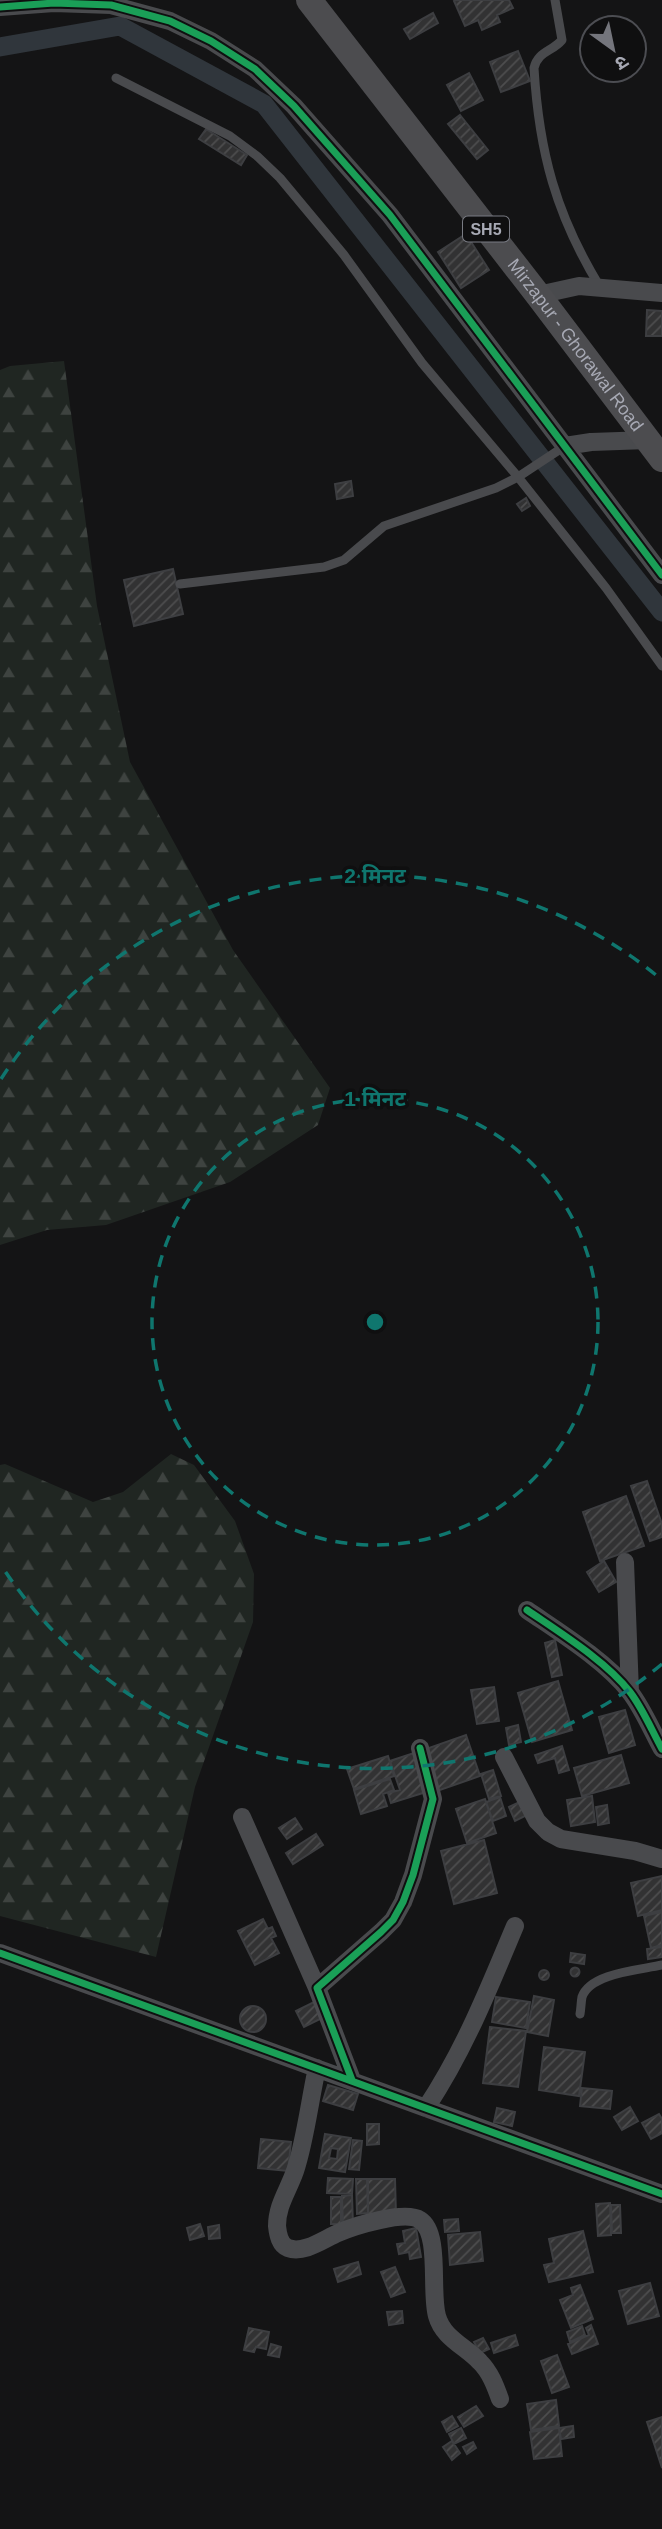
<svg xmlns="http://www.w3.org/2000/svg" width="662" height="2529" viewBox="0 0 662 2529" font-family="Arial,'Noto Sans Devanagari',sans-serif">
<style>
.forest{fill:url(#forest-firs)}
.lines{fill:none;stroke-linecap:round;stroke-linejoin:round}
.canal{stroke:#30363c;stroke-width:19}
.building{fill:url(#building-hatch);stroke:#3d3e41;stroke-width:2;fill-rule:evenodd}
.service{stroke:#494a4d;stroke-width:9}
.minor{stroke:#494a4d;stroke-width:18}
.primary{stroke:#4c4c4f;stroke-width:26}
.cycleway-casing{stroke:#0f0f10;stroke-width:11}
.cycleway{stroke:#1a9f57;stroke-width:7}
.ring{fill:none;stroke:#0f766e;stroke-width:3.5;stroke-dasharray:12 9}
.labels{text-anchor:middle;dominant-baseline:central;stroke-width:7;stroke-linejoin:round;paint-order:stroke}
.shield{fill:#0f0f10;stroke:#797b83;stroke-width:2}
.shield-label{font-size:16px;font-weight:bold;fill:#a7a9b4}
.street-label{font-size:18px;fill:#a7a9b4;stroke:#0f0f10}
.centre{fill:#0f766e;stroke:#0f0f10;stroke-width:3.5}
.ring-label{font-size:21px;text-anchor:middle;font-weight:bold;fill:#0f766e;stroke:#0f0f10;stroke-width:7;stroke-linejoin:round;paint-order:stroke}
</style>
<defs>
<pattern id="forest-firs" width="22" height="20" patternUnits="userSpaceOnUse" patternTransform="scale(1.75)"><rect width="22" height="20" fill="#202622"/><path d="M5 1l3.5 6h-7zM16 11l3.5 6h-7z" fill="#3e4340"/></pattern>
<pattern id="building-hatch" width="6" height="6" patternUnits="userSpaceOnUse" patternTransform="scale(1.75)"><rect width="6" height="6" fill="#323233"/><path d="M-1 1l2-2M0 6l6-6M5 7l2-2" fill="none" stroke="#4d4d4e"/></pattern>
</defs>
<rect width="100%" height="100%" fill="#141415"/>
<path class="forest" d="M 64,361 L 97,606 L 130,762 L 233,950 L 330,1088 L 318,1125 L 230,1182 L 106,1225 L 47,1230 L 0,1245 L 0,370 L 10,366 Z
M 171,1454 L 194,1465 L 235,1521 L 254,1574 L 253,1622 L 195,1787 L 156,1957 L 0,1916 L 0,1465 L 5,1464 L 93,1502 L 123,1492 Z"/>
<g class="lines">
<path class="canal" d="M 0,47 L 120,26 L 264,104 L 662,612"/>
</g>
<path class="building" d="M 456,0 L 509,0 L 513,8 L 497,15 L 500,22 L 482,30 L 478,20 L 465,26 L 454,1 Z
M 433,13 L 438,23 L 410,39 L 404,29 Z
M 518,51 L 530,81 L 501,92 L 490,62 Z
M 469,73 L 483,100 L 461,111 L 447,85 Z
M 460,115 L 488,150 L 477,159 L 448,124 Z
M 206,129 L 247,155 L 241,165 L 199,139 Z
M 466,234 L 489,270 L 461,288 L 438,252 Z
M 647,310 L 662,311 L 662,336 L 646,336 Z
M 351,481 L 353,496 L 337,499 L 335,484 Z
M 526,498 L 530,506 L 522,511 L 517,504 Z
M 173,569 L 183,614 L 134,626 L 124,580 Z
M 647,1481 L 662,1524 L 662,1537 L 650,1541 L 631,1486 Z
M 626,1496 L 644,1546 L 600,1561 L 583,1512 Z
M 604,1561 L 616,1582 L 599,1592 L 587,1572 Z
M 555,1640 L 562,1675 L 552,1677 L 545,1643 Z
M 558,1681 L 572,1730 L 532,1742 L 518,1693 Z
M 494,1687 L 499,1721 L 477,1724 L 471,1690 Z
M 625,1710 L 635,1745 L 609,1753 L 599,1717 Z
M 518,1725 L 521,1742 L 509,1745 L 506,1728 Z
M 466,1735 L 480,1776 L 437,1791 L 423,1750 Z
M 562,1746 L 569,1770 L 559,1773 L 555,1758 L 538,1763 L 535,1755 Z
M 414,1753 L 426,1792 L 391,1803 L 388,1793 L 400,1790 L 390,1761 Z
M 621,1755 L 629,1783 L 582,1796 L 574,1768 Z
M 388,1756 L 394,1776 L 354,1789 L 347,1769 Z
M 493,1770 L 501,1796 L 489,1799 L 481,1774 Z
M 390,1779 L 394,1790 L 383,1794 L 387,1806 L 361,1814 L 354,1790 Z
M 592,1796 L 595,1822 L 571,1826 L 567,1800 Z
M 500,1797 L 506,1816 L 493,1821 L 486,1802 Z
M 485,1799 L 496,1833 L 467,1843 L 456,1809 Z
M 524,1800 L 531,1813 L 515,1821 L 509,1807 Z
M 607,1805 L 609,1823 L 598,1825 L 596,1807 Z
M 295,1818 L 302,1829 L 287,1839 L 279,1828 Z
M 316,1834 L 323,1845 L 293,1864 L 286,1853 Z
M 484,1840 L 497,1893 L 454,1904 L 441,1851 Z
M 662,1876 L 662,1910 L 638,1916 L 631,1883 Z
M 662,1912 L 662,1945 L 651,1948 L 644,1916 Z
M 263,1919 L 268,1929 L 272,1927 L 276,1936 L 271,1938 L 279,1953 L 255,1965 L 238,1931 Z
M 662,1947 L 662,1957 L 648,1959 L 647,1949 Z
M 571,1953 L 585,1955 L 584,1964 L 570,1962 Z
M570.5 1972a4.5 4.5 0 1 1 9 0a4.5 4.5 0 1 1-9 0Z
M539 1975a5 5 0 1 1 10 0a5 5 0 1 1-10 0Z
M 534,1996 L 554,2000 L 548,2036 L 527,2032 Z
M 496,1997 L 530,2002 L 526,2028 L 492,2022 Z
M 314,2002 L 322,2018 L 304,2027 L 296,2011 Z
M240 2019a13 13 0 1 1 26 0a13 13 0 1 1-26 0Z
M 490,2027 L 526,2031 L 518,2087 L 483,2083 Z
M 544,2047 L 585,2052 L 579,2096 L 539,2090 Z
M 328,2085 L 358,2094 L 353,2110 L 323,2101 Z
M 582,2088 L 612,2091 L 610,2109 L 580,2106 Z
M 630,2107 L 638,2121 L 622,2130 L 614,2117 Z
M 497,2108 L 515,2112 L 512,2126 L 494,2122 Z
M 659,2114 L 662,2119 L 662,2133 L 651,2139 L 642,2123 Z
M 367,2124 L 379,2124 L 379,2144 L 367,2145 Z
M 325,2134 L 351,2138 L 345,2172 L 319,2168 ZM 331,2148 L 338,2149 L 337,2159 L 329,2158 Z
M 261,2139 L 291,2142 L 288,2171 L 258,2168 Z
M 353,2140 L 362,2141 L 359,2170 L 349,2169 Z
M 328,2178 L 353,2179 L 352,2194 L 327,2193 Z
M 356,2179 L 367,2179 L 368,2213 L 357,2214 Z
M 368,2179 L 395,2179 L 396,2215 L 368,2215 Z
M 352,2195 L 353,2225 L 343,2226 L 342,2196 Z
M 331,2197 L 341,2197 L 341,2224 L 331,2224 Z
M 610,2203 L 611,2235 L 598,2236 L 596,2204 Z
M 611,2205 L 620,2205 L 621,2233 L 612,2233 Z
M 458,2219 L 459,2231 L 445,2232 L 444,2220 Z
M 200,2224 L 204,2236 L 190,2240 L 187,2228 Z
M 219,2225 L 220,2238 L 209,2239 L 208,2227 Z
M 416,2228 L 421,2257 L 410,2259 L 409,2252 L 399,2254 L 397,2244 L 405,2243 L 403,2231 Z
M 583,2231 L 593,2272 L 549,2282 L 544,2265 L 554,2263 L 549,2239 Z
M 480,2232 L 483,2261 L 450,2265 L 448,2235 Z
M 358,2262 L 361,2274 L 338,2282 L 334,2269 Z
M 395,2267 L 405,2292 L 391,2297 L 381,2272 Z
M 650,2283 L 659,2316 L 628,2324 L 619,2291 Z
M 580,2285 L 593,2319 L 571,2328 L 560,2300 L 573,2295 L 571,2288 Z
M 402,2311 L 403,2323 L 389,2325 L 387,2312 Z
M 591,2325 L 598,2344 L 572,2354 L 568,2344 L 589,2335 L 586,2328 Z
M 582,2326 L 585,2335 L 570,2342 L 567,2332 Z
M 249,2328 L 269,2332 L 266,2349 L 256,2347 L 254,2352 L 244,2350 Z
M 515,2335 L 518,2345 L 494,2353 L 491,2343 Z
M 483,2338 L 489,2349 L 480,2353 L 474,2342 Z
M 271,2344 L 281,2347 L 279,2357 L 268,2355 Z
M 557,2355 L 569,2387 L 552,2393 L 541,2361 Z
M 556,2400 L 559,2426 L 531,2430 L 527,2404 Z
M 476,2406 L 483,2416 L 464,2427 L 458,2417 Z
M 452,2416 L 458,2426 L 447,2432 L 442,2422 Z
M 662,2417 L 662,2468 L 647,2422 Z
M 573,2426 L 574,2437 L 561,2439 L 559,2428 Z
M 461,2428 L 466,2438 L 454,2444 L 449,2434 Z
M 559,2428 L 562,2456 L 534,2459 L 530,2432 Z
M 452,2441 L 460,2453 L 452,2460 L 443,2447 Z
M 473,2442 L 476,2448 L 467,2454 L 463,2447 Z"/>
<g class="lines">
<path class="service" d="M 555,0 L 562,40 C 552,52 538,51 534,68 C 539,152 556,215 600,287
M 116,78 L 230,136 L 257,156 L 280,178 L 344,255 L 422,363 L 518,477 L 606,588 L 662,666
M 180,584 L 324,567 L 344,560 L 384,526 L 496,488 L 518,477 L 565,446
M 580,2014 C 581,2009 581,2002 582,1997 C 590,1973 640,1970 662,1965"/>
<path class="minor" d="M 0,7 L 54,3 L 111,5 L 170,21 L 211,41 L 255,69 L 294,106 L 390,215 L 662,575
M 538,295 L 579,286 L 662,293
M 565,446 L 591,442 L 648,440
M 625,1562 L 630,1692
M 527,1610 C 559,1632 606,1661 630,1692 C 643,1709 652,1731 662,1749
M 504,1757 L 537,1821 L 548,1832 L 561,1839 L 635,1851 L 662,1859
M 242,1817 L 317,1988
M 0,1953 L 662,2194
M 317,2068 C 310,2099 305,2142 295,2171 C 288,2191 277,2205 277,2226 C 278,2235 280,2245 288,2248 C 304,2254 324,2239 338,2233 C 354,2226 405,2210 420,2220 C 441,2233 430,2292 437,2316 C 443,2338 465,2346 480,2362 C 490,2372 495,2385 500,2399
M 352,2080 L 317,1988 L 381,1932 L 393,1920 L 403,1902 L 413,1875 L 433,1799 L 420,1748
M 426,2108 C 465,2049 488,1990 515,1926"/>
<path class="primary" id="s1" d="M 309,0 L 538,295 L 662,459"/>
<g class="cycleway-casing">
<path id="cycleway" d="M 0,7 L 54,3 L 111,5 L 170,21 L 211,41 L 255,69 L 294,106 L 390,215 L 662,575
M 527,1610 C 559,1632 606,1661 630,1692 C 643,1709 652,1731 662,1749
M 0,1953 L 662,2194
M 352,2080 L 317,1988 L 381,1932 L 393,1920 L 403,1902 L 413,1875 L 433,1799 L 420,1748"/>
</g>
<use href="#cycleway" class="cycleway"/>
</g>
<g class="ring">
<circle cx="375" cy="1322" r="223"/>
<path d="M662 1664A446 446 0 0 1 1 1565M1 1079A446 446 0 0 1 662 980"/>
</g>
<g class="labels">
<rect class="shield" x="463" y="216.5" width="46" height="25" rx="5"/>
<g class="shield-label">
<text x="486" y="229">SH5</text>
</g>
<g class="street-label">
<text stroke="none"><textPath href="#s1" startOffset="436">Mirzapur - Ghorawal Road</textPath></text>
</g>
</g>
<circle cx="375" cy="1322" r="10" class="centre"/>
<g class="ring-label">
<text x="375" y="883">2 मिनट</text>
<text x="375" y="1106">1 मिनट</text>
</g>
<g transform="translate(613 49) rotate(147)"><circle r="33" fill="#0f0f10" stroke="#4c4d52" stroke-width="2"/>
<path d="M0-5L12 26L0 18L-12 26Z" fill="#74757c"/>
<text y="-10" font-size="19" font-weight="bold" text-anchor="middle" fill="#a7a9b4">उ</text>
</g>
</svg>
